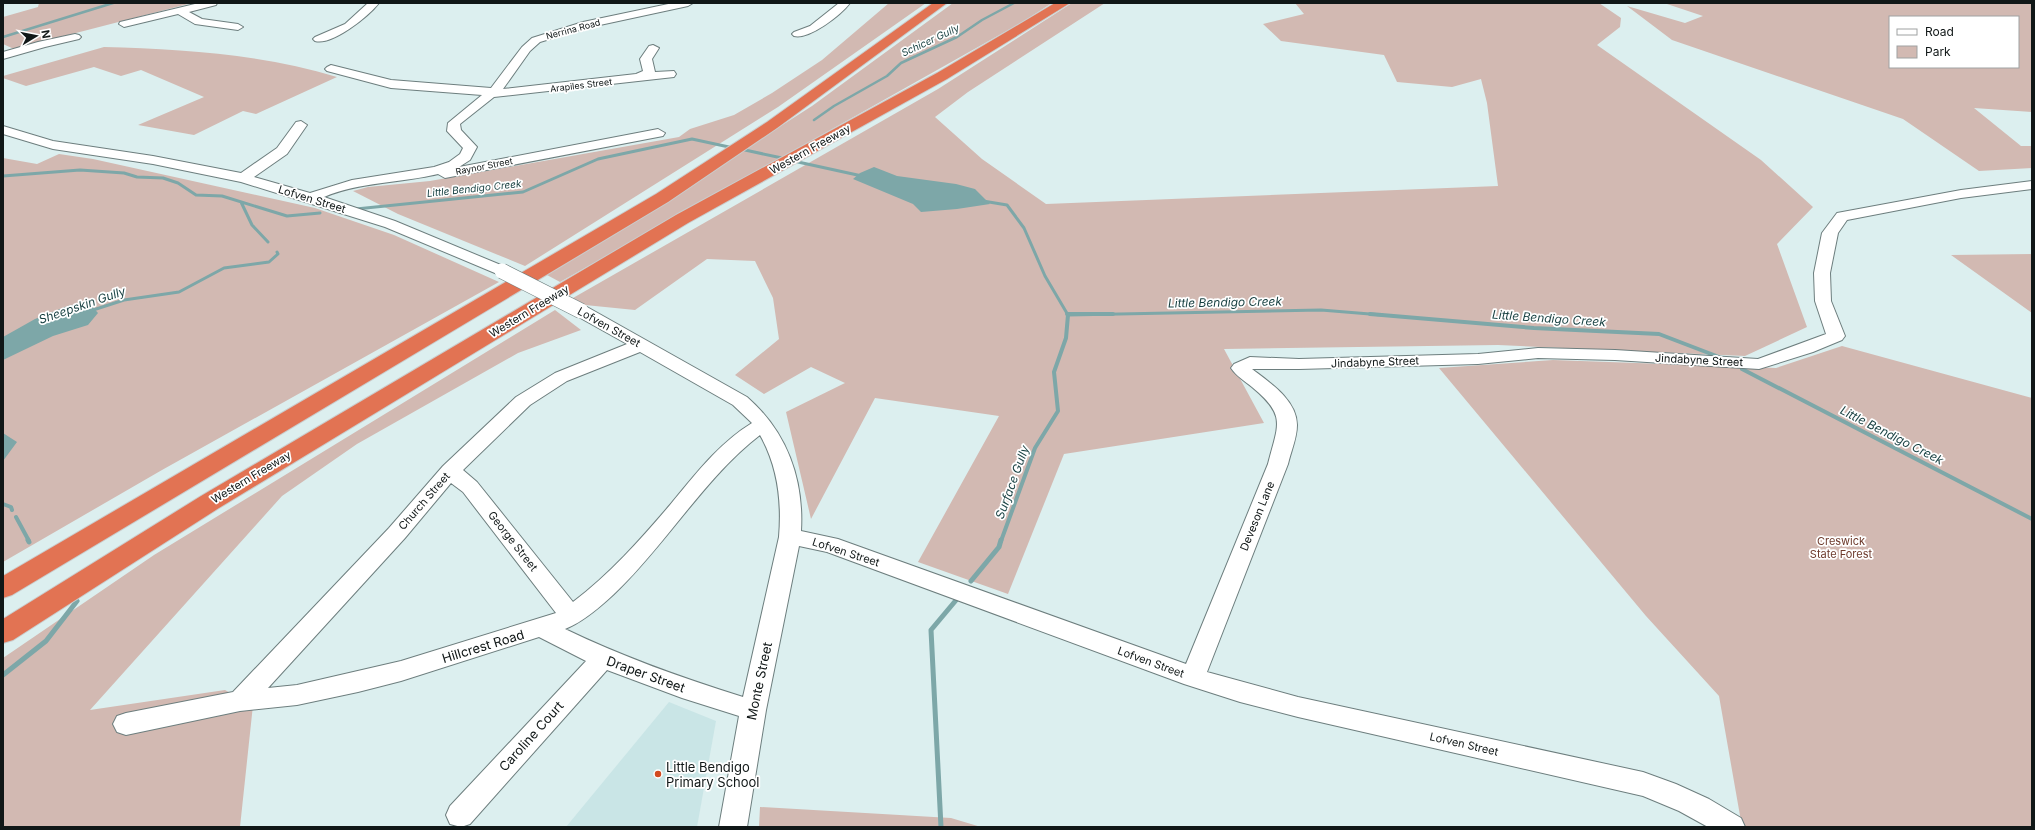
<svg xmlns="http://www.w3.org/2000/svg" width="2035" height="830" viewBox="0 0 2035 830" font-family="Inter,sans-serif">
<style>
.built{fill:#c9e5e6}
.green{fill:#d2b9b2;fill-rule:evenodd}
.water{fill:#7da7a8}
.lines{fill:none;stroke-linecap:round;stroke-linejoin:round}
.stream-far3{stroke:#7da7a8;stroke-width:2.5}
.stream-far2{stroke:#7da7a8;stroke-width:3}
.stream-far1{stroke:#7da7a8;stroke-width:4}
.stream{stroke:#7da7a8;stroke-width:5}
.minor-casing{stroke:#6d7e7e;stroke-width:2}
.highway-casing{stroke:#cacccc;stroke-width:2}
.minor{fill:#fff;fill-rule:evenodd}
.highway{fill:#e27353;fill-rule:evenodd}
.minor-bridge-casing{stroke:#6d7e7e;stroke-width:16;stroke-linecap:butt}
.minor-bridge{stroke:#fff;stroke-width:15}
.poi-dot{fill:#d24a1f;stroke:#fff;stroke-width:1.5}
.labels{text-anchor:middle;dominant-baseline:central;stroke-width:3.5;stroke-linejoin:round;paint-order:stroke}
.far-street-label{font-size:9px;fill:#101717;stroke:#fff}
.far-water-label{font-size:10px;font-style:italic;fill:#163f40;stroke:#fff}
.street-label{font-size:11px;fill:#101717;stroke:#fff}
.park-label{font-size:11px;fill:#6e3b2d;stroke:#fff}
.water-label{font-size:12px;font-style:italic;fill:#163f40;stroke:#fff}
.near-street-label{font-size:13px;fill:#101717;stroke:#fff}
.near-poi-label{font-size:13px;fill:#101717;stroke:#fff;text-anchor:start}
</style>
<rect width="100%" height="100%" fill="#dcefef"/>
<path class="built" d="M 669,702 L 716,721 L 697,827 L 566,827 Z"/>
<path class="green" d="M 39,3 L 192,3 L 14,49 L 3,44 L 3,17 L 38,7 Z
M 889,3 L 926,3 L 778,107 L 525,266 L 398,214 L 353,191 L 368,187 L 430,181 L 679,137 L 690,129 L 734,115 L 772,93 L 822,60 Z
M 953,3 L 1052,3 L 1024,21 L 560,282 L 547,275 L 812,106 Z
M 1072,3 L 1105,3 L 968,92 L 935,117 L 982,159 L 1046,204 L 1498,186 L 1487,103 L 1481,79 L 1452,87 L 1397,82 L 1384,55 L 1281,41 L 1263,24 L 1304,14 L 1295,3 L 1599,3 L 1621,18 L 1620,27 L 1597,45 L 1761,160 L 1813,207 L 1777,244 L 1807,327 L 1745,356 L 1498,345 L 1224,349 L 1264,423 L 1064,454 L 1008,594 L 918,562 L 999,416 L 875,398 L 811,519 L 786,412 L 845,383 L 811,367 L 764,394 L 735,375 L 779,339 L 773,298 L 755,261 L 707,259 L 635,310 L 585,305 L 573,298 L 938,89 Z
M 1664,3 L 2032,3 L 2032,112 L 1974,108 L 2021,146 L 2032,146 L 2032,168 L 1979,171 L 1903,119 L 1672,40 L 1627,6 L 1685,23 L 1703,16 ZM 1890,17 L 2018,17 L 2018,67 L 1890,67 Z
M 104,47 C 181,49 262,54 337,77 L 256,114 L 243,111 L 194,135 L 138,125 L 204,97 L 141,70 L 121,76 L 94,67 L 26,86 L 3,78 L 3,76 Z
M 59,154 L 93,159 L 315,208 L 394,235 L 499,282 L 162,470 L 3,562 L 3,158 L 37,164 Z
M 2032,254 L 2032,313 L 1951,255 Z
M 555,310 L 581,330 L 518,353 L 357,444 L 282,496 L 90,710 L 225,690 L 253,705 L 240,827 L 3,827 L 3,658 L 154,555 Z
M 1842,346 L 2032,398 L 2032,827 L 1742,827 L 1719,696 L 1646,616 L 1439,368 L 1553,360 L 1776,368 Z
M 760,807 L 951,818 L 981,827 L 759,827 Z"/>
<path class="water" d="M 874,167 L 897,176 L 956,184 L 975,189 L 990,204 L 957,209 L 921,212 L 913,204 L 853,179 L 860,173 Z
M 90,304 L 98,313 L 88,325 L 53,336 L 3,360 L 3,337 L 35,319 L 70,305 Z
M 3,433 L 17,442 L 3,461 Z"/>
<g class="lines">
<path class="stream-far3" d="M 3,37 L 113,3
M 814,120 L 834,106 L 887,76 L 901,63 L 957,37 L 982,20 L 1014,3"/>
<path class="stream-far2" d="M 745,150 L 782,158
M 798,162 L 862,176
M 3,176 L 80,170 L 124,173 L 137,177 L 163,178 L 178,183 L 196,195 L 222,196 L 287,216 L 320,213
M 983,201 L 1007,205 L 1024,228 L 1045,276 L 1068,315 L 1321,310 L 1382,315
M 241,202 L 252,225 L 268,242
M 356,209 L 523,192 L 598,159 L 692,139 L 729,147
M 90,311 L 124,300 L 179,292 L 224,268 L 269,262 L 278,254 L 277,252"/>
<path class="stream-far1" d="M 1067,314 L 1113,314
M 1370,314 L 1534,328 L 1659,334 L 1719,357
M 1742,369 L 2032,519
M 3,504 L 11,507 L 12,510
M 16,517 L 29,541
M 1001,541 L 1035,448 L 1058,411 L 1054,372 L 1066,338 L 1068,315"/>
<path class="stream" d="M 28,540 L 29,542
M 971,581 L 999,547 L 1001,540
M 3,675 L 46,641 L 77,601
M 941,827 L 931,630 L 957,599"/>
<g class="minor-casing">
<path id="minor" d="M 199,3 L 217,3 L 216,5 L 189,12 L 202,19 L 238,24 L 243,27 L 238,30 L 195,24 L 178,14 L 124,27 L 119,24 L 120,22 Z
M 368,3 L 379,3 C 369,16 332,46 315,41 L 313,39 L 315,37 L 345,24 Z
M 673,3 L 693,3 L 688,6 L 586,28 L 540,42 L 530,51 L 503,89 L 636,74 L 643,71 L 640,59 L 649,46 L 653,45 L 659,48 L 652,59 L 655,72 L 674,71 L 676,74 L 674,77 L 494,97 L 460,124 L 461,130 L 477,147 L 470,160 L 459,167 L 658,129 L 665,133 L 663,136 L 445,178 L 438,174 C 401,183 359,182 324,197 L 395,221 L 508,268 L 510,271 L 508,274 L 502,276 L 385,227 L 241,182 L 153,164 L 53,149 L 3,134 L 3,126 L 53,141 L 153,156 L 241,173 L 277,148 L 296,122 L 301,121 L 307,125 L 287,154 L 254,177 L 310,193 L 352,180 L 434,167 L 449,162 L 460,154 L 463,148 L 447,131 L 448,123 L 482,95 L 391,88 L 327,71 L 325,69 L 327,67 L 331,65 L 391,80 L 491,88 L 522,47 L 532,38 L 583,22 Z
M 839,3 L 850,3 C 841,15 809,40 794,36 L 792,34 L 794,32 L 810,26 Z
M 75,34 L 79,35 L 81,37 L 79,39 L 45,47 L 3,59 L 3,52 L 38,42 Z
M 2032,181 L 2032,189 L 1961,198 L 1847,220 L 1838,233 L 1830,273 L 1831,301 L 1845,336 L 1842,340 L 1813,352 L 1759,369 L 1615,360 L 1538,358 L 1478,364 L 1299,369 L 1252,369 C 1269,382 1297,400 1297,425 C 1297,438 1291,451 1288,464 L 1207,672 L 1298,697 L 1643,772 L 1676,784 L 1709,799 L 1741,818 L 1745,827 L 1708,827 L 1679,811 L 1643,796 L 1298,717 L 1240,702 L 1184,684 L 827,552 L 799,546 L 766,710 L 747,827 L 719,827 L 739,716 L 682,698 L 607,670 L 470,824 L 461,827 L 450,824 L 446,815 L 450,806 L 586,661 L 539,637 L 401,681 L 358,692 L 297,705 L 240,711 L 126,735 L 117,732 L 113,724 L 117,716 L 126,713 L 233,692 L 389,528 L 443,466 L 516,397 L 555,373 L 627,344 L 575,315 L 573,311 L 575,307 L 581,306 L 587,307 L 747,397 C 787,432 804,479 801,531 L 838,539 L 1186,664 L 1268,464 C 1278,424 1287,416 1252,387 C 1245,381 1236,376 1231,368 L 1234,364 L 1250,357 L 1299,359 L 1478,354 L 1538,348 L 1615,350 L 1758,359 L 1826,334 L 1815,301 L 1814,273 L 1822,233 L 1837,213 L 1961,190 ZM 640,352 L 733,405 L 752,423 C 719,443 694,476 670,505 C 640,540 610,574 573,602 L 477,482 L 463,470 L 530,405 L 567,381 ZM 760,435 C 778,467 782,501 779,537 L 743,697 C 682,678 623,657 565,629 C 583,622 600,607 614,594 C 665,546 705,477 760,435 ZM 451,483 L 463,492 L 556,613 L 401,661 L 297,685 L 268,688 L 405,538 Z"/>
</g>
<g class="highway-casing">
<path id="highway" d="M 933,3 L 947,3 L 777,128 L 668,202 L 12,595 L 3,598 L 3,576 L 656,194 L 767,122 Z
M 1055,3 L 1070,3 L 947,79 L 688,223 L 219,508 L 13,640 L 3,643 L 3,619 L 201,496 L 676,215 L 937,73 Z"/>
</g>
<use href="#minor" class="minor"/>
<use href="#highway" class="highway"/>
<g class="minor-bridge-casing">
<path id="minor-bridge" d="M 502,271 L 581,311"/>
</g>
<use href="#minor-bridge" class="minor-bridge"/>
</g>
<circle class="poi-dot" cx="658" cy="774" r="4"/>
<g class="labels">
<g class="far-street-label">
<text transform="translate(573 29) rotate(-15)">Nerrina Road</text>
<text transform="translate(581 85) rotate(-7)">Arapiles Street</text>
<text transform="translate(484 166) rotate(-11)">Raynor Street</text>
</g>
<g class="far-water-label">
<text transform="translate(930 40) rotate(-25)">Schicer Gully</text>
<text transform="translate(474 188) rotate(-6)">Little Bendigo Creek</text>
</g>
<g class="street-label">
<text transform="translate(810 149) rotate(-29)">Western Freeway</text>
<text transform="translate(312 199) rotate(17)">Lofven Street</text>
<text transform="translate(529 311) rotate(-31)">Western Freeway</text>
<text transform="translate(609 327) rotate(29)">Lofven Street</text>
<text transform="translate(1699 360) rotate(3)">Jindabyne Street</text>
<text transform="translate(1375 362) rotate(-2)">Jindabyne Street</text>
<text transform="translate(251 477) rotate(-31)">Western Freeway</text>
<text transform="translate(424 501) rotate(-49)">Church Street</text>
<text transform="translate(1257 516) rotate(-68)">Deveson Lane</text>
<text transform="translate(513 541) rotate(52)">George Street</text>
<text transform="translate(846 552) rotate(18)">Lofven Street</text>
<text transform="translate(1151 662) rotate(20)">Lofven Street</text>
<text transform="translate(1464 744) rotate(13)">Lofven Street</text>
</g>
<g class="park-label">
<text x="1841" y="541">Creswick<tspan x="1841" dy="13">State Forest</tspan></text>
</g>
<g class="water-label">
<text transform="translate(1225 302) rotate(-1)">Little Bendigo Creek</text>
<text transform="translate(82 305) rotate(-19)">Sheepskin Gully</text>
<text transform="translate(1549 318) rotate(4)">Little Bendigo Creek</text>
<text transform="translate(1892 435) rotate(27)">Little Bendigo Creek</text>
<text transform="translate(1012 482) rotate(-70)">Surface Gully</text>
</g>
<g class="near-street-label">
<text transform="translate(483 646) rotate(-17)">Hillcrest Road</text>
<text transform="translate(646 674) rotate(20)">Draper Street</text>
<text transform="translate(759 681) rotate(-78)">Monte Street</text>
<text transform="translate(531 736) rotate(-48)">Caroline Court</text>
</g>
<g class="near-poi-label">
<text x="666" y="767">Little Bendigo<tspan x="666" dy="15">Primary School</tspan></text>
</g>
</g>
<rect width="2035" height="830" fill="none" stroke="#101717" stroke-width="8"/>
<rect x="1889" y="16" width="130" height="52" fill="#ffffff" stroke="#9fa2a2"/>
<rect x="1897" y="29" width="20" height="6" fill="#ffffff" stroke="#9fa2a2"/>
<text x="1925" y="36" font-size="12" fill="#101717">Road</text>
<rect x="1897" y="46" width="20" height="12" fill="#d2b9b2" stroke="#9fa2a2"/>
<text x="1925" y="56" font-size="12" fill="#101717">Park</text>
<g transform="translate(36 36) rotate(80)" stroke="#ffffff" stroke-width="3" paint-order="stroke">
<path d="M0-3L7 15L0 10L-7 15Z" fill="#101717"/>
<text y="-6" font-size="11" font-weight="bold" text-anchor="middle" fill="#101717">N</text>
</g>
</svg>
